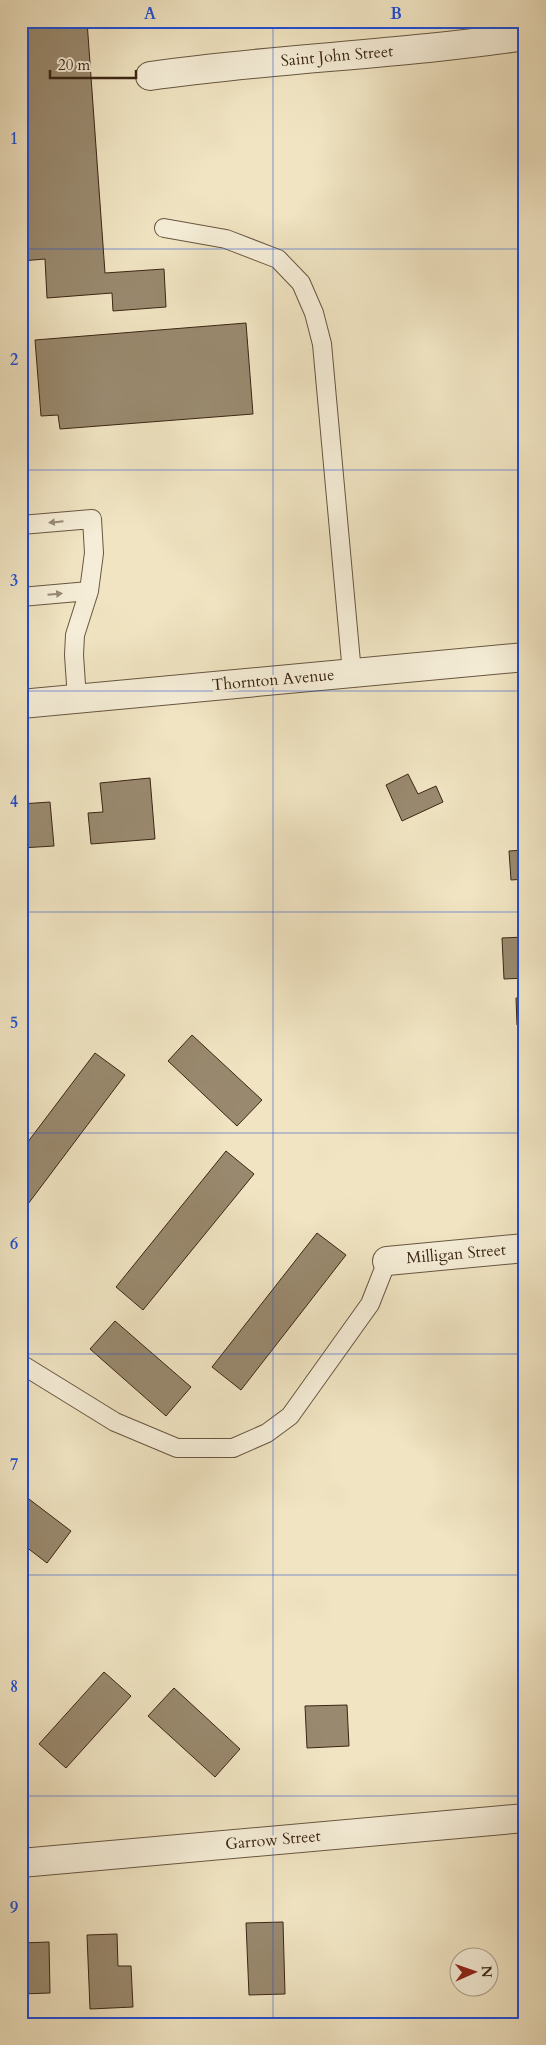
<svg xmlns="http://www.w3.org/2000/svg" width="546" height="2045" viewBox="0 0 546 2045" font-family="Cardo,serif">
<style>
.building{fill:#99896e;stroke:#3b2614}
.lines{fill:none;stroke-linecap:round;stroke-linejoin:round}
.lane-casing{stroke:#685640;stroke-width:20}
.street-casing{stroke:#685640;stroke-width:30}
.lane{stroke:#f5edd7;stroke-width:18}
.street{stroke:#f5edd7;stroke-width:28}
.oneway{fill:#988a76}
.grid{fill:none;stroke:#1d4ed8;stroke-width:1;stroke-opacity:0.55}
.labels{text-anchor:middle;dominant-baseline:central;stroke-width:5;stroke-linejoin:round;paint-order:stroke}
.street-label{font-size:16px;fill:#3b2614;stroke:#f5edd7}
.neatline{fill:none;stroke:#1d4ed8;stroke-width:2}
.grid-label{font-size:16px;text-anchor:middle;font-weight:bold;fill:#1d4ed8}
</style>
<rect width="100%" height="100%" fill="#f0e4c2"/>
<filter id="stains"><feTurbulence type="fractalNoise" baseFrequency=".004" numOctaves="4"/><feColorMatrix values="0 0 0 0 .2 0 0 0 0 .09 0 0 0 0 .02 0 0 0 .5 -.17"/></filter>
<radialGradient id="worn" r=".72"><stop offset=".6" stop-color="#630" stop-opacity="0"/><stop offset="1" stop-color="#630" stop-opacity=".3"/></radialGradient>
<path class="building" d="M 21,21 L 87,21 L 105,273 L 164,269 L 166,307 L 113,311 L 112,293 L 47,298 L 45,259 L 21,261 Z
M 246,323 L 253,414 L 60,429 L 58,415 L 41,416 L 35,340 Z
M 521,739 L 525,739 L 525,776 L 522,776 Z
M 408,774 L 418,794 L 436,786 L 443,802 L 402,821 L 386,785 Z
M 150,778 L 155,839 L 91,844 L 88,813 L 103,812 L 100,783 Z
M 50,802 L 54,846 L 21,848 L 21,804 Z
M 525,850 L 525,879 L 511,880 L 509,851 Z
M 525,937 L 525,978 L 504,979 L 502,938 Z
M 516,998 L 525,998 L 525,1025 L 517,1025 Z
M 192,1035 L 262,1100 L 237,1126 L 168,1061 Z
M 95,1053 L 125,1075 L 25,1208 L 21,1205 L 21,1151 Z
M 226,1151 L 254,1174 L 143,1310 L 116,1287 Z
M 317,1233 L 346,1255 L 241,1390 L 212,1367 Z
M 115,1321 L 191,1387 L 166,1416 L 90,1349 Z
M 21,1493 L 71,1531 L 47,1563 L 21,1543 Z
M 104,1672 L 131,1696 L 66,1768 L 39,1744 Z
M 174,1688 L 240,1749 L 215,1777 L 148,1716 Z
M 347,1705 L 349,1746 L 307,1748 L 305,1706 Z
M 283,1922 L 285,1994 L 249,1995 L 246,1923 Z
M 117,1934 L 118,1966 L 131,1966 L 133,2007 L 90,2009 L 87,1935 Z
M 49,1942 L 50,1993 L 21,1994 L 21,1943 Z"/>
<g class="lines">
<g class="lane-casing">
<path id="lane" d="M 164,228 L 226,239 L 278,259 L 301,283 L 314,313 L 322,344 L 352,673
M 21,525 L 92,519 L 94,553 L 89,591 L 75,635 L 74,655 L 77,699
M 21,597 L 89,591
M 21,1364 L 115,1422 L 177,1448 L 233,1448 L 267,1433 L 290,1416 L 370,1304 L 387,1261"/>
</g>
<g class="street-casing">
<path id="street" d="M 150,76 C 274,58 400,55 525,36
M 21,704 L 525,657
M 387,1261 L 525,1248
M 21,1863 L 525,1818"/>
</g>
<use href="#lane" class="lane"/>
<use href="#street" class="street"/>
</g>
<defs><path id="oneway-solid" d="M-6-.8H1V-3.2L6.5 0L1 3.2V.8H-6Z" transform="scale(1.25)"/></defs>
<g class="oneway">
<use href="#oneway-solid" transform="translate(56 522) rotate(174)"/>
<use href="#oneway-solid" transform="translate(55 594) rotate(-5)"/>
</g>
<path class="grid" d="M 273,21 L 273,2024M 21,249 L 525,249M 21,470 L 525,470M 21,691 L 525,691M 21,912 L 525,912M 21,1133 L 525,1133M 21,1354 L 525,1354M 21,1575 L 525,1575M 21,1796 L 525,1796"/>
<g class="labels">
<g class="street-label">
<text transform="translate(337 56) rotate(-5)">Saint John Street</text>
<text transform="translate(273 680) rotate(-5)">Thornton Avenue</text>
<text transform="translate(456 1254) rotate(-5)">Milligan Street</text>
<text transform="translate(273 1840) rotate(-5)">Garrow Street</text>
</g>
</g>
<rect width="546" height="2045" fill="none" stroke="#f0e4c2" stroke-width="55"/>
<g transform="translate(474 1972) rotate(88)"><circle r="24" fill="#f5edd7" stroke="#ab9d89"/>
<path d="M0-4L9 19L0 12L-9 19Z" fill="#8f2418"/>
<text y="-8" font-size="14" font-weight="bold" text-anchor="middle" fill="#3b2614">N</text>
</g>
<path d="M50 70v8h86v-8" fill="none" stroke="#3b2614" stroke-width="2.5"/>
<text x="58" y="70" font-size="15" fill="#3b2614" stroke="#f5edd7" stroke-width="4" paint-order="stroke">20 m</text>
<rect x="28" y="28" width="490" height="1990" class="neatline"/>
<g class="grid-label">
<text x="150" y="19">A</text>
<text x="396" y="19">B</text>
<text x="14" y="144">1</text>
<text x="14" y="365">2</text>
<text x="14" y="586">3</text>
<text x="14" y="807">4</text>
<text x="14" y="1028">5</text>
<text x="14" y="1249">6</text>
<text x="14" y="1470">7</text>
<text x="14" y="1692">8</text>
<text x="14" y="1913">9</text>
</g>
<rect width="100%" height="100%" filter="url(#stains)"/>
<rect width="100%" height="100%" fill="url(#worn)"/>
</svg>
